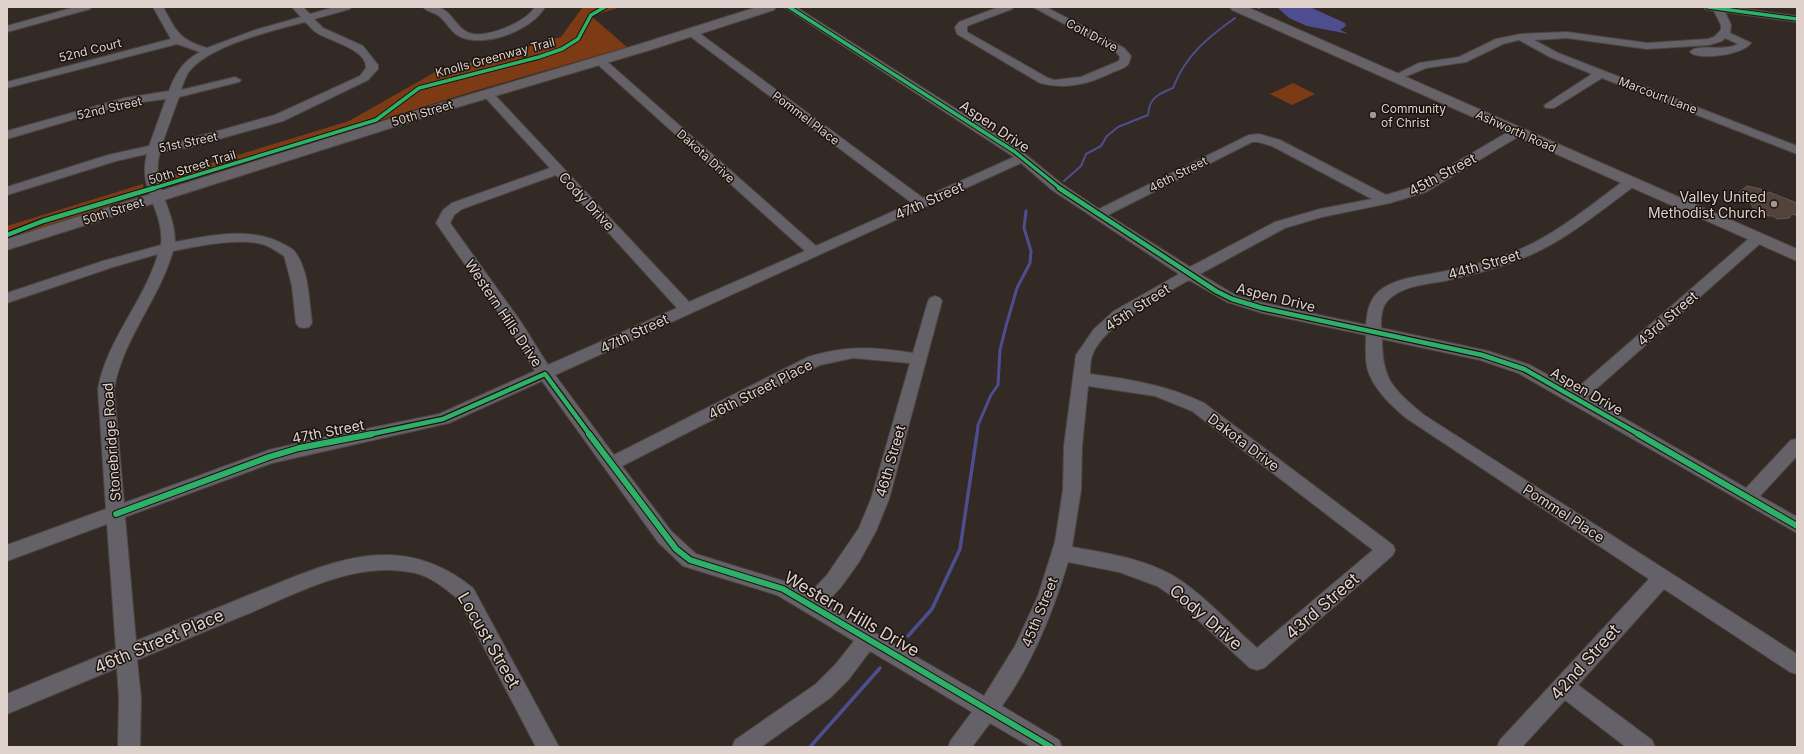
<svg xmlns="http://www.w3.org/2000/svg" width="1804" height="754" viewBox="0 0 1804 754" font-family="Inter,sans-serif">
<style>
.green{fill:#7d3b15}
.water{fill:#4d4d8f}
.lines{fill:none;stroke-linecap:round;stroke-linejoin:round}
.stream-far2{stroke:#4d4d8f;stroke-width:2}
.stream-far1{stroke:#4d4d8f;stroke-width:3}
.stream{stroke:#4d4d8f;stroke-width:3.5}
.building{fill:#53433b;stroke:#615954}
.minor-casing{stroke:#4e4641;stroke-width:2}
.major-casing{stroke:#4e4641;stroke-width:2}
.minor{fill:#646168;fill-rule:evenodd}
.major{fill:#676168;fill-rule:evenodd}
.cycleway-far2-casing{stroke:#1b130f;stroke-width:5.5}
.cycleway-far1-casing{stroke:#1b130f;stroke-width:7}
.cycleway-casing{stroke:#1b130f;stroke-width:8}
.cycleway-far2{stroke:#2db169;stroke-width:3.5}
.cycleway-far1{stroke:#2db169;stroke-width:4.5}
.cycleway{stroke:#2db169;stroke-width:6}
.poi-dot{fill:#a39792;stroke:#1b130f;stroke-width:1.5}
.labels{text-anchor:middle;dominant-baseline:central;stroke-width:3;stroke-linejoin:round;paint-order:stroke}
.far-street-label{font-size:12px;fill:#dfd2cc;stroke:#1b130f}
.far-poi-label{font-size:12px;fill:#dfd2cc;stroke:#1b130f;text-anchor:start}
.street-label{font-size:14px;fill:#dfd2cc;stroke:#1b130f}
.poi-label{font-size:14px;fill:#dfd2cc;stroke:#1b130f;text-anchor:end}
.near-street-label{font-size:17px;fill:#dfd2cc;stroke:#1b130f}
</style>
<rect width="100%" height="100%" fill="#342a25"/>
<path class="green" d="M 585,7 L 621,7 L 591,16 L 627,47 L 474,91 L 173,185 C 167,186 162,186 159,179 L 349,121 L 437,71 L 561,37 L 582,8 Z
M 1293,83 L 1315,94 L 1292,105 L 1270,94 Z
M 143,184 L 144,191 L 136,197 L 7,239 L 7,226 Z"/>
<path class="water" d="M 1277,7 L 1310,7 L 1345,23 L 1346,26 L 1340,30 L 1349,34 L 1307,26 L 1289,18 Z"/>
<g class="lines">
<path class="stream-far2" d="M 1258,8 L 1261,7
M 1064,181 L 1081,166 L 1086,154 L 1101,146 L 1107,136 L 1118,127 L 1148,115 C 1149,98 1158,94 1173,88 C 1185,56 1208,37 1235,18"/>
<path class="stream-far1" d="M 977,435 L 978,425 L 991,395 L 998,385 L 1000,350 L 1006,326 L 1017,288 L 1030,263 L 1031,251 L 1024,228 L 1026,211"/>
<path class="stream" d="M 908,636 L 932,609 L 960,549 L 977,434
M 810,747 L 880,668"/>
</g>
<path class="building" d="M 1747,186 L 1761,189 L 1764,195 L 1769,192 L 1797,203 L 1797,216 L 1793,214 L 1789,218 L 1777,219 L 1773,216 L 1769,216 L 1754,210 L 1749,199 L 1737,194 Z"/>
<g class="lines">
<g class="minor-casing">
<path id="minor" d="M 75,7 L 91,7 L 90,9 L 7,32 L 7,26 Z
M 153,7 L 163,7 C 176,31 179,40 207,48 L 255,30 L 301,17 L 292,7 L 303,7 L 310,14 L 335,7 L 351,7 L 350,9 L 314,19 L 323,28 L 363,46 L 378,65 L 378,69 L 368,80 L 283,121 L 187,148 L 160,152 C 150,186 175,208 175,242 C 210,235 253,226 285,245 C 289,247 293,249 295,252 C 309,271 309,300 312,323 L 309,327 L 304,328 L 299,327 L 296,323 L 292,286 L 285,259 L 284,256 C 278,252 271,247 265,245 C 244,237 196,246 173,251 C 159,300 123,338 114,389 L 124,503 L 269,450 L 312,440 L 439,414 L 535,371 L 510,329 L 436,223 L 443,210 L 452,203 L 550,168 L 483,95 L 481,93 L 483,91 L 491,91 L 689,302 L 805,251 L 595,62 L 594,60 L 595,58 L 603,58 L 816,246 L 912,203 L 687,34 L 686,32 L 687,30 L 695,30 L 923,198 L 1014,157 L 784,7 L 796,7 L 1019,149 L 1062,184 L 1099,209 L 1249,135 L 1259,134 L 1280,140 L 1386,195 L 1416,186 L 1513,129 L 1521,129 L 1523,132 L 1521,135 L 1426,192 L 1390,203 L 1322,217 L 1285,228 L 1200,274 L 1237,296 L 1264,303 L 1366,325 C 1367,310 1370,297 1383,288 C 1401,277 1421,276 1441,272 C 1462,268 1483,263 1503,256 C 1550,240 1587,208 1626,179 L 1636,179 L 1637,182 L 1636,185 C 1597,213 1561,245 1515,261 C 1493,270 1469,275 1445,281 C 1427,284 1408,285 1393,296 C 1381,304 1381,316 1381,328 L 1488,351 L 1530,365 L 1575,390 L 1753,235 L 1763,235 L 1765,238 L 1763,241 L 1587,397 L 1746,488 L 1791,440 L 1797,439 L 1797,456 L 1760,496 L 1797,517 L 1797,533 L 1518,373 L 1480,360 L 1382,339 C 1382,380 1393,389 1424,415 L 1797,654 L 1797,674 L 1790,672 L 1664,589 L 1578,685 L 1652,740 L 1655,747 L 1626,747 L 1565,700 L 1522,747 L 1497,747 L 1500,740 L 1649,579 L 1406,418 C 1391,405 1372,388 1367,367 C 1365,356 1366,346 1366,335 L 1262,313 L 1227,302 L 1189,280 C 1162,296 1102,325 1092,356 C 1090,362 1090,369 1090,374 C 1129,379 1167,385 1204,403 L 1393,545 L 1395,550 L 1393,555 L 1264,668 L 1257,670 L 1250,668 L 1172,596 L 1157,586 L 1119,572 L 1068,562 C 1053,612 1032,664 1002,706 L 1059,740 L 1062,747 L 1031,747 L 990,723 L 972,747 L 948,747 L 951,740 L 972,712 L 870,651 L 849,679 L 830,698 L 761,747 L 732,747 L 735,740 L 816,684 L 835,665 L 854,641 L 777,595 L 683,566 L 658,542 L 542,381 L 449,423 L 272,463 L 125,517 L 136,641 C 175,625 215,609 254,593 C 331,562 399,528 473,588 L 559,747 L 536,747 L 459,600 C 446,589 432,577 415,573 C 358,560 301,591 250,613 C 212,628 175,644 137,660 L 141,698 L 140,747 L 118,747 L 119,698 L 117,668 L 7,714 L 7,694 L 116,649 L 107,524 L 7,561 L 7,545 L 106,509 L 98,389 C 107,339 144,302 158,254 L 113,267 L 7,303 L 7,293 L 103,261 L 161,245 C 165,211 137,190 147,154 L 116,161 L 7,195 L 7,187 L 108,155 L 149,146 L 166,99 L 126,104 L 7,139 L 7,131 L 125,98 L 169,91 C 175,74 183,61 200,52 L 177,44 L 7,88 L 7,82 L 171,39 ZM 305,22 C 309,25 312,30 317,33 C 330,41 367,49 366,68 L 360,76 L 275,115 L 182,141 L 162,144 L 179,97 L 239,82 L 241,80 L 235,77 L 181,90 C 183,84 185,78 188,73 C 207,46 274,30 305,22 ZM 1252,142 L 1258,142 L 1272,146 L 1372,199 L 1320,209 L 1275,222 L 1190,267 L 1108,215 ZM 1021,163 L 1052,190 L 1179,274 L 1114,311 L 1094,329 L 1076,355 L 1064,446 L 1063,490 L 1055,542 L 1038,596 L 1015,646 L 984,696 L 825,604 L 841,587 L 859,562 L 876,531 L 889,499 L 942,301 L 940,298 L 935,296 L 930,298 L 928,301 L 913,353 C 874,347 846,345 808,357 L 614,455 L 555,375 ZM 556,175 L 677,308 L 548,365 L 521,322 L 450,223 L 454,215 L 462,209 ZM 853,358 L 910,363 L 871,499 L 859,528 L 827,575 L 809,594 L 790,583 L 696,554 L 672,532 L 622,466 L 820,365 ZM 1088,386 L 1155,396 L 1192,411 L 1373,550 L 1257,648 C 1232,626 1200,591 1172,575 C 1142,558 1105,553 1072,547 L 1081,490 L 1082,446 Z
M 423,7 C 428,7 434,6 438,7 C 452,11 456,28 469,33 C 487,39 526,22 535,7 L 545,7 C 532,30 486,48 461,37 C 451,33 447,22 439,16 C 434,12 427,12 423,7 Z
M 999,7 L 1013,7 L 1012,9 L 967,26 L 967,32 L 1048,78 L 1054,80 L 1081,77 L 1119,61 L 1120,57 L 1116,52 L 1033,7 L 1046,7 L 1124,48 L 1131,56 L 1129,63 C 1126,68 1119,70 1113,72 C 1089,84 1066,90 1040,83 L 957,34 L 955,27 L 959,22 Z
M 1704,7 L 1731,7 L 1797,16 L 1797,22 L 1725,12 L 1731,25 L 1730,33 L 1751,43 C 1743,55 1697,61 1690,52 C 1697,43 1725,52 1738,44 L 1725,38 L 1722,41 L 1709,45 L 1647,49 L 1567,38 L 1534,40 L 1558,53 L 1797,146 L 1797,154 L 1602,78 L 1554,108 L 1546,108 L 1544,106 L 1546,104 L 1592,74 L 1550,57 L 1519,40 L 1503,44 L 1466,62 L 1426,68 L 1395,81 L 1389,78 L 1419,63 L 1459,57 L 1496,39 L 1521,34 L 1567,32 L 1647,43 L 1708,39 L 1714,37 L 1721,30 L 1721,25 L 1714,11 L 1705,9 Z"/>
</g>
<g class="major-casing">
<path id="major" d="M 757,7 L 776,7 L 774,10 L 650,50 L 438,113 L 7,250 L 7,239 L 428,107 L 640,44 Z
M 1230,7 L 1247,7 L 1797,249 L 1797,261 L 1232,10 Z"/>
</g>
<use href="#minor" class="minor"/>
<use href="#major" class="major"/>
<g class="cycleway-far2-casing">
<path id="cycleway-far2" d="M 789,7 L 1015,152 L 1061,189
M 1708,7 L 1797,19
M 151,189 L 376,120 L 419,88 L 539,57 L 562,49 L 578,39 L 591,15 L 605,7"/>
</g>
<g class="cycleway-far1-casing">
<path id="cycleway-far1" d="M 1059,188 L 1216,291 L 1232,299 L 1262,308 L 1482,355 L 1524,369 L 1640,435
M 7,235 L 43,221 L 154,188
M 367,435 L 443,419 L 545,374 L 590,435"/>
</g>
<g class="cycleway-casing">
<path id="cycleway" d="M 589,434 L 676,549 L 690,560 L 783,589 L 1051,747
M 1638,434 L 1797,526
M 116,514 L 269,457 L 299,448 L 372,434"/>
</g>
<use href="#cycleway-far2" class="cycleway-far2"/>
<use href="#cycleway-far1" class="cycleway-far1"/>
<use href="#cycleway" class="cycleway"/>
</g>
<g class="poi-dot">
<circle cx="1373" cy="115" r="4"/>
<circle cx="1774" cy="204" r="4"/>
</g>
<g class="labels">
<g class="far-street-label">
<text transform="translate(1092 35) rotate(28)">Colt Drive</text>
<text transform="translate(90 50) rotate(-14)">52nd Court</text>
<text transform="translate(495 57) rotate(-15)">Knolls Greenway Trail</text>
<text transform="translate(1658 95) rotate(21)">Marcourt Lane</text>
<text transform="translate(109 108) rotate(-13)">52nd Street</text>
<text transform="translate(422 113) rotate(-17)">50th Street</text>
<text transform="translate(806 118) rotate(37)">Pommel Place</text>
<text transform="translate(1516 131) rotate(24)">Ashworth Road</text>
<text transform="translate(188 142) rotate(-12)">51st Street</text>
<text transform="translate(706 156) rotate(42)">Dakota Drive</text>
<text transform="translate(192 167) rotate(-17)">50th Street Trail</text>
<text transform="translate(1178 174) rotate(-27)">46th Street</text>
<text transform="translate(113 211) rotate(-18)">50th Street</text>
</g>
<g class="far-poi-label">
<text x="1381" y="108">Community<tspan x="1381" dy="14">of Christ</tspan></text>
</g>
<g class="street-label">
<text transform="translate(995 126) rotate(34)">Aspen Drive</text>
<text transform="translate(1442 174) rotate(-28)">45th Street</text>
<text transform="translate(929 200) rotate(-24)">47th Street</text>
<text transform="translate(587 201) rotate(47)">Cody Drive</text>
<text transform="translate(1484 264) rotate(-16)">44th Street</text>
<text transform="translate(1276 297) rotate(14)">Aspen Drive</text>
<text transform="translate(1137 307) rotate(-33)">45th Street</text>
<text transform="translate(504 313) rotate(56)">Western Hills Drive</text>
<text transform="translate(1667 318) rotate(-41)">43rd Street</text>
<text transform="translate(634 333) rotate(-25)">47th Street</text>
<text transform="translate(760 389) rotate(-27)">46th Street Place</text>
<text transform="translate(1587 391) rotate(30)">Aspen Drive</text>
<text transform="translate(328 431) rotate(-11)">47th Street</text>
<text transform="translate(111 442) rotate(-94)">Stonebridge Road</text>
<text transform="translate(1244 442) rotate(37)">Dakota Drive</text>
<text transform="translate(890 461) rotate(-74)">46th Street</text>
<text transform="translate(1564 513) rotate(33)">Pommel Place</text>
<text transform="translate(1039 612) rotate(-68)">45th Street</text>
</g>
<g class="poi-label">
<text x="1766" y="196">Valley United<tspan x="1766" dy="16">Methodist Church</tspan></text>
</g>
<g class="near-street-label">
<text transform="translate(1322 606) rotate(-41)">43rd Street</text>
<text transform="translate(852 614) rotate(30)">Western Hills Drive</text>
<text transform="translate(1206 617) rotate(41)">Cody Drive</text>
<text transform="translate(489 640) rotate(60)">Locust Street</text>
<text transform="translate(159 641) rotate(-23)">46th Street Place</text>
<text transform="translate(1585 662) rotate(-48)">42nd Street</text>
</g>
</g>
<rect width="1804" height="754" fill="none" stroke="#dfd2cc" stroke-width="16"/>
</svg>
